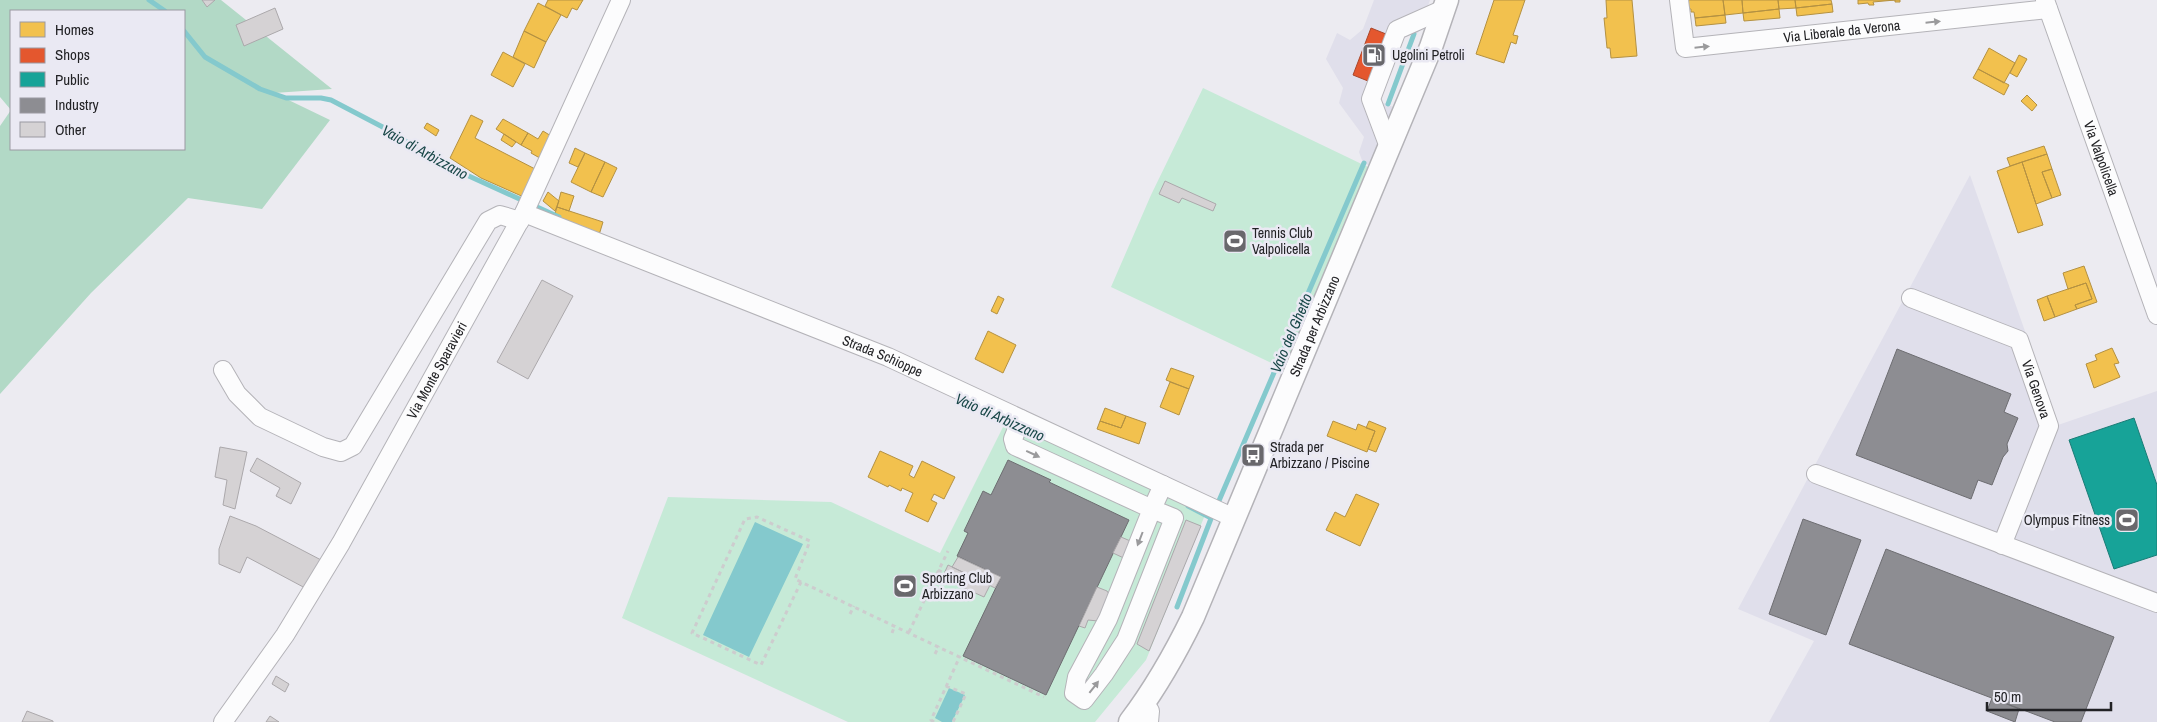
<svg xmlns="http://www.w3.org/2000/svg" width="2157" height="722" viewBox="0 0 2157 722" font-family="'Archivo Narrow',sans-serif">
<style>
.built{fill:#e0dfeb}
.green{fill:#c6ead7}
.forest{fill:#b2d9c6;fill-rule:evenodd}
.water{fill:#84c9cd}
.homes{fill:#f2c14e;stroke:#b49142}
.shops{fill:#e4572e;stroke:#aa472b}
.public{fill:#17a398;stroke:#1a7c76}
.industry{fill:#8d8d92;stroke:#6d6d71}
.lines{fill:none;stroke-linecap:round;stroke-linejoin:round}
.stream{stroke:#84c9cd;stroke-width:5}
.building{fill:#d5d2d4;stroke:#aba8ab}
.minor-casing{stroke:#b4b3b8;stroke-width:20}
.major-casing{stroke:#b4b3b8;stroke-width:25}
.path{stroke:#cdccce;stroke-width:3;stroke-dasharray:4 4;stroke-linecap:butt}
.minor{stroke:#fcfcfd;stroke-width:18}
.major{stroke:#fcfcfd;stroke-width:22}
.oneway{fill:#9a9a9c}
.labels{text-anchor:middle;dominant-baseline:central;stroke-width:5;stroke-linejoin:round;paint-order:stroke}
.street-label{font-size:14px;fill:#222225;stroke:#eae9f3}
.poi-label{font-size:14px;fill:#222225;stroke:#eae9f3;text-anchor:start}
.water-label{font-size:15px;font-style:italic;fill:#194748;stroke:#eae9f3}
</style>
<rect width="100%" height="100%" fill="#ecebf1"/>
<path class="built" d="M 1374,0 L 1430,0 L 1418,33 L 1404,36 L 1379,101 L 1393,107 L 1371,166 L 1363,163 L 1359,152 L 1364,137 L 1339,103 L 1343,88 L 1326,59 L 1337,33 L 1350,40 L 1363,29 Z
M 1970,175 L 2058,425 L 2157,391 L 2157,722 L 1769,722 L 1814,641 L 1738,609 Z"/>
<path class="green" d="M 1203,88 L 1370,168 L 1286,370 L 1111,287 L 1151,195 Z
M 1006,421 L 1205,515 L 1146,660 L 1095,722 L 848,722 L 622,618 L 668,497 L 831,502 L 940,553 Z"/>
<path class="forest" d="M 0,0 L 221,0 L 332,89 L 274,93 L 330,120 L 262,209 L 188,198 L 91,293 L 0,394 L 0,126 L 11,110 L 0,97 ZM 11,11 L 184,11 L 184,149 L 11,149 Z"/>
<path class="water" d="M 755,522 L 803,544 L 749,657 L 703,635 Z
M 949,688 L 965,695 L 952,722 L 942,722 L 935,718 Z"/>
<path class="homes" d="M 548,0 L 583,0 L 577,10 L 572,8 L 567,18 L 545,6 Z
M 1494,0 L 1525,0 L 1513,35 L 1518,36 L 1516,44 L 1511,42 L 1504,63 L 1476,54 Z
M 1606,0 L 1632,0 L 1637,56 L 1611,58 L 1610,48 L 1607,48 L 1604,18 L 1607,18 Z
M 1687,0 L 1723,0 L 1725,15 L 1695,18 L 1694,12 L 1691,12 L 1691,9 L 1688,9 Z
M 1723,0 L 1742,0 L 1743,13 L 1725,15 Z
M 1742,0 L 1778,0 L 1779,9 L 1743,13 Z
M 1778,0 L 1795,0 L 1796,8 L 1779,9 Z
M 1795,0 L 1831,0 L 1832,4 L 1796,8 Z
M 1858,0 L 1900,0 L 1900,2 L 1895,2 L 1895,0 L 1873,2 L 1874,5 L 1869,5 L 1868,3 L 1858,4 Z
M 538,3 L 561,15 L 546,42 L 524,31 Z
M 1832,4 L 1833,12 L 1797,16 L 1796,8 Z
M 1779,9 L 1780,18 L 1744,21 L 1743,13 Z
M 1725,15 L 1726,23 L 1696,26 L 1695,18 Z
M 524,31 L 546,42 L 534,68 L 513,57 Z
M 1989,48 L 2015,63 L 2004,83 L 1978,69 Z
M 503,52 L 525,64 L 513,87 L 491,75 Z
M 2019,55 L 2027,59 L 2017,77 L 2010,73 Z
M 1978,69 L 2009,85 L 2004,95 L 1973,78 Z
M 2027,95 L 2037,105 L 2032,111 L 2021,101 Z
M 471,115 L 483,121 L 475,138 L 539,171 L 526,198 L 481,178 L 450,158 Z
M 503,119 L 528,133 L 521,145 L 496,129 Z
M 427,123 L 439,130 L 436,136 L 424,128 Z
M 543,131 L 556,139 L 545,161 L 531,153 L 532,151 L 521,145 L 528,133 L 538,139 Z
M 504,134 L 516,142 L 512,147 L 501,140 Z
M 2044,146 L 2047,154 L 2010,166 L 2007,158 Z
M 575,148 L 585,153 L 578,167 L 569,163 Z
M 585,153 L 605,162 L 591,192 L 571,182 Z
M 2047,154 L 2052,169 L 2042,172 L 2052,198 L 2036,204 L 2022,162 Z
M 605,162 L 617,168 L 603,197 L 591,192 Z
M 2022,162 L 2043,225 L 2018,233 L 1997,171 Z
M 2052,169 L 2061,195 L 2052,198 L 2042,172 Z
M 548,192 L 559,201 L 555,211 L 543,201 Z
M 561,192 L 574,196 L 569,211 L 557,207 Z
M 557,207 L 603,222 L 599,235 L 553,220 Z
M 2084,266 L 2097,302 L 2077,309 L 2075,305 L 2092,299 L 2086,283 L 2068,289 L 2063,273 Z
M 2086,283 L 2092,299 L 2075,305 L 2077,309 L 2055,317 L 2047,296 Z
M 998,296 L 1004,299 L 997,314 L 991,311 Z
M 2047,296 L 2055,317 L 2044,321 L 2037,300 Z
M 988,331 L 1016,345 L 1003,373 L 975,359 Z
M 2112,348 L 2119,363 L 2114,364 L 2120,377 L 2094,388 L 2086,364 L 2097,360 L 2095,355 Z
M 1171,368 L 1194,376 L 1189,389 L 1166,380 Z
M 1170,382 L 1189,389 L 1179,415 L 1160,407 Z
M 1105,408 L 1126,416 L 1121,428 L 1100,421 Z
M 1126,416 L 1146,423 L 1139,444 L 1097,429 L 1100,421 L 1121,428 Z
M 1333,421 L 1356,430 L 1358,424 L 1375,431 L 1367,452 L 1327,436 Z
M 1369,421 L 1386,428 L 1376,452 L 1368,449 L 1375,431 L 1366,428 Z
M 880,451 L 913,466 L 909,475 L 914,478 L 922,461 L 955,477 L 944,499 L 934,494 L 931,500 L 937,503 L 928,522 L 905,511 L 913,493 L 902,488 L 901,491 L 889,485 L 888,487 L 868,477 Z
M 1356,494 L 1379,504 L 1360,546 L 1326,530 L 1335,512 L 1345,517 Z"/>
<path class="shops" d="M 1371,28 L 1386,34 L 1368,81 L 1353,75 Z"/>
<path class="public" d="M 2134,418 L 2157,485 L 2157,555 L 2114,569 L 2069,440 Z"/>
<path class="industry" d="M 1897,349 L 2011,394 L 2004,412 L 2018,418 L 2007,444 L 2008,451 L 2003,457 L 1992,485 L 1978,480 L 1971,499 L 1856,455 Z
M 1008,460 L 1051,480 L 1049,482 L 1129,520 L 1046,695 L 963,656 L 1001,577 L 957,556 L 968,533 L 964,531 L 983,491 L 991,495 Z
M 1803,519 L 1861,540 L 1826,635 L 1769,614 Z
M 1886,549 L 2114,637 L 2081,722 L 2055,722 L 1849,644 Z
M 1992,698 L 2019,709 L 2015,722 L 1987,711 Z"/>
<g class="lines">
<path class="stream" d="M 149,0 L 165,11
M 184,31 L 205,57 L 260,89 L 286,98 L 321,98 L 331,100 L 396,134 L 417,150 L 460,172 L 559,217
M 1388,104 L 1414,34
M 1218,503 L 1364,163
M 1188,506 L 1211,518
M 1177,607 L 1212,516"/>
</g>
<path class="building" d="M 202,0 L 215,0 L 207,7 Z
M 275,8 L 283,29 L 244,46 L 236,25 Z
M 1165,181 L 1216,204 L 1213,211 L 1182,198 L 1179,203 L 1159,194 Z
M 542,280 L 573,296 L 528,379 L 497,362 Z
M 220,447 L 247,452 L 235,509 L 223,505 L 227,480 L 215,477 Z
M 257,458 L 301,483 L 291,504 L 276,496 L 280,488 L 250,471 Z
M 230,516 L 256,526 L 323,561 L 307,589 L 247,557 L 240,573 L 219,564 L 219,549 Z
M 1186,520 L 1201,526 L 1149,651 L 1137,644 Z
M 1121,537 L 1135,543 L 1128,560 L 1113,553 Z
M 958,557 L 1001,577 L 995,588 L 952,567 Z
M 948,565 L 990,585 L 984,597 L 942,578 Z
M 1097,587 L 1107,591 L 1109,594 L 1098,621 L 1088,620 L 1085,628 L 1079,626 Z
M 276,676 L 289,684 L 285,692 L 272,684 Z
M 27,711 L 53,721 L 53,722 L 22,722 Z
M 270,716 L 279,722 L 266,722 Z"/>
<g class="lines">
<g class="minor-casing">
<g id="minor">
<path id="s1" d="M 1679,0 L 1685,48 L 2048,9"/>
<path id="s2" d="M 2045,0 L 2157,315"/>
<path d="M 1389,147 L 1371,99 L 1397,30 L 1444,9"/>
<path id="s3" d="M 524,213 L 888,357 L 1234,518"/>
<path id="s4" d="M 1911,298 L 2019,340 L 2049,426 L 2002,545"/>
<path d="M 223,370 L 237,394 L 260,417 L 323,447 L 341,452 L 353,446 L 488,221 L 500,215 L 520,221"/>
<path d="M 1021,419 L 1013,439 L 1015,446 L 1152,509 L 1108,619 L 1077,677 L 1074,693 L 1084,700 L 1104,674 L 1126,640 L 1174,518 L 1152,509 L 1163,485"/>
<path d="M 1816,474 L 2157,603"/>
<path d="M 1144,702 L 1150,711 L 1149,722"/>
<path id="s5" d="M 223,722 L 285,635 L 341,543 L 524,213 L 621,0"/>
</g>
</g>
<g class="major-casing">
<g id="major">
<path id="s6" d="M 1130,722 C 1155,689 1175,654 1193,617 L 1431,47 L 1447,0"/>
</g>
</g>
<path class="path" d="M 938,570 L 944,573
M 801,582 L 795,579 L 810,541 L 757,517 L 745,519 L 692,633 L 761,665 L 801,582 L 1044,697
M 850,614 L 854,606
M 909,632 L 948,551
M 892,633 L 895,625
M 935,654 L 939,646
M 946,686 L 966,694 L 953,722
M 934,722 L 931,720 L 960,656"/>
<use href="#minor" class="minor"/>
<use href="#major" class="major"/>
</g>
<defs><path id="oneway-solid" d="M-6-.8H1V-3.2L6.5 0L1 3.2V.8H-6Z" transform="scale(1.25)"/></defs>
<g class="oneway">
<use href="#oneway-solid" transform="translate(1933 22) rotate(-6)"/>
<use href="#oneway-solid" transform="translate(1702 47) rotate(-6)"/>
<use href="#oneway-solid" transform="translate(1033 454) rotate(25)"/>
<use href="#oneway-solid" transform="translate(1140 539) rotate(111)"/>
<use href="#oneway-solid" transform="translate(1094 687) rotate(-52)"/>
</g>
<defs>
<g id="fuel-square" transform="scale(1.25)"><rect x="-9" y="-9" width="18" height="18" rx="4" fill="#69686c" stroke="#eae9f3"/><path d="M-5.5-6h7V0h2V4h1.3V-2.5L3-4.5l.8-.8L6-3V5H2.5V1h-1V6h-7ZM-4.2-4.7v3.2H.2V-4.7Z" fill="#fff"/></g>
<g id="stadium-square" transform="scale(1.25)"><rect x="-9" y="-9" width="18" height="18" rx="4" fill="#69686c" stroke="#eae9f3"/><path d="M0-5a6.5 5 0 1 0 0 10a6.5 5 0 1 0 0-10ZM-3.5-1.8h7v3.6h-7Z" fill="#fff"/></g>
<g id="bus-square" transform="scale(1.25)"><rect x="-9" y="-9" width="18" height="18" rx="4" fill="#69686c" stroke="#eae9f3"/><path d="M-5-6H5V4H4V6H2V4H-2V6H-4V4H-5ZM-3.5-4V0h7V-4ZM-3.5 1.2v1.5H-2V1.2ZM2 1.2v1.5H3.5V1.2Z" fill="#fff"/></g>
</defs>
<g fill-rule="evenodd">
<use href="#fuel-square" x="1374" y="55"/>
<use href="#stadium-square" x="1235" y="241"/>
<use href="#bus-square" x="1253" y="455"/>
<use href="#stadium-square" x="2127" y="520"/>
<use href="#stadium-square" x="905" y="586"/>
</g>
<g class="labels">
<g class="street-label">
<text stroke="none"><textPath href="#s1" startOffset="206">Via Liberale da Verona</textPath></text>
<text stroke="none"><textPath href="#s2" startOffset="168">Via Valpolicella</textPath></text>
<text stroke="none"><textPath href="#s6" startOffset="438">Strada per Arbizzano</textPath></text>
<text stroke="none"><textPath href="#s3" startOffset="386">Strada Schioppe</textPath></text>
<text stroke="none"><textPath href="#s5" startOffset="412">Via Monte Sparavieri</textPath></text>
<text stroke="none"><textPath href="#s4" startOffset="168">Via Genova</textPath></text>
</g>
<g class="poi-label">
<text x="1392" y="55">Ugolini Petroli</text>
<text x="1252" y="233">Tennis Club<tspan x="1252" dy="16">Valpolicella</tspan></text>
<text x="1270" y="447">Strada per<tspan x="1270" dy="16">Arbizzano / Piscine</tspan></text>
<text x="2110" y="520" text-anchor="end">Olympus Fitness</text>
<text x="922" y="578">Sporting Club<tspan x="922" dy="16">Arbizzano</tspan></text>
</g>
<g class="water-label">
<text transform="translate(425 152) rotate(29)">Vaio di Arbizzano</text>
<text transform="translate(1291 333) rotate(-67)">Vaio del Ghetto</text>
<text transform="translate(1000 417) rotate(24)">Vaio di Arbizzano</text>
</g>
</g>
<rect x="10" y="10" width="175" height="140" fill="#eae9f3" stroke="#9a99a1"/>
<rect x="20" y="22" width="25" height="15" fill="#f2c14e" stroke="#9a99a1"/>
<text x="55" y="35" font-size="15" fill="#222225">Homes</text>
<rect x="20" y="48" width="25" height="15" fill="#e4572e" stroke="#9a99a1"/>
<text x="55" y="60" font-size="15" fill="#222225">Shops</text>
<rect x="20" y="72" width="25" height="15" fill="#17a398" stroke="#9a99a1"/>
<text x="55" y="85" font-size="15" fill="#222225">Public</text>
<rect x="20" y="98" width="25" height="15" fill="#8d8d92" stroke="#9a99a1"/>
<text x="55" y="110" font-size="15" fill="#222225">Industry</text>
<rect x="20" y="122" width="25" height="15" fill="#d5d2d4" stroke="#9a99a1"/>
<text x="55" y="135" font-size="15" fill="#222225">Other</text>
<path d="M1987 702v8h124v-8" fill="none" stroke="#222225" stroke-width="2.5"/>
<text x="1994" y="702" font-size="15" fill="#222225" stroke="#eae9f3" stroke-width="4" paint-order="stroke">50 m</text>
</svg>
